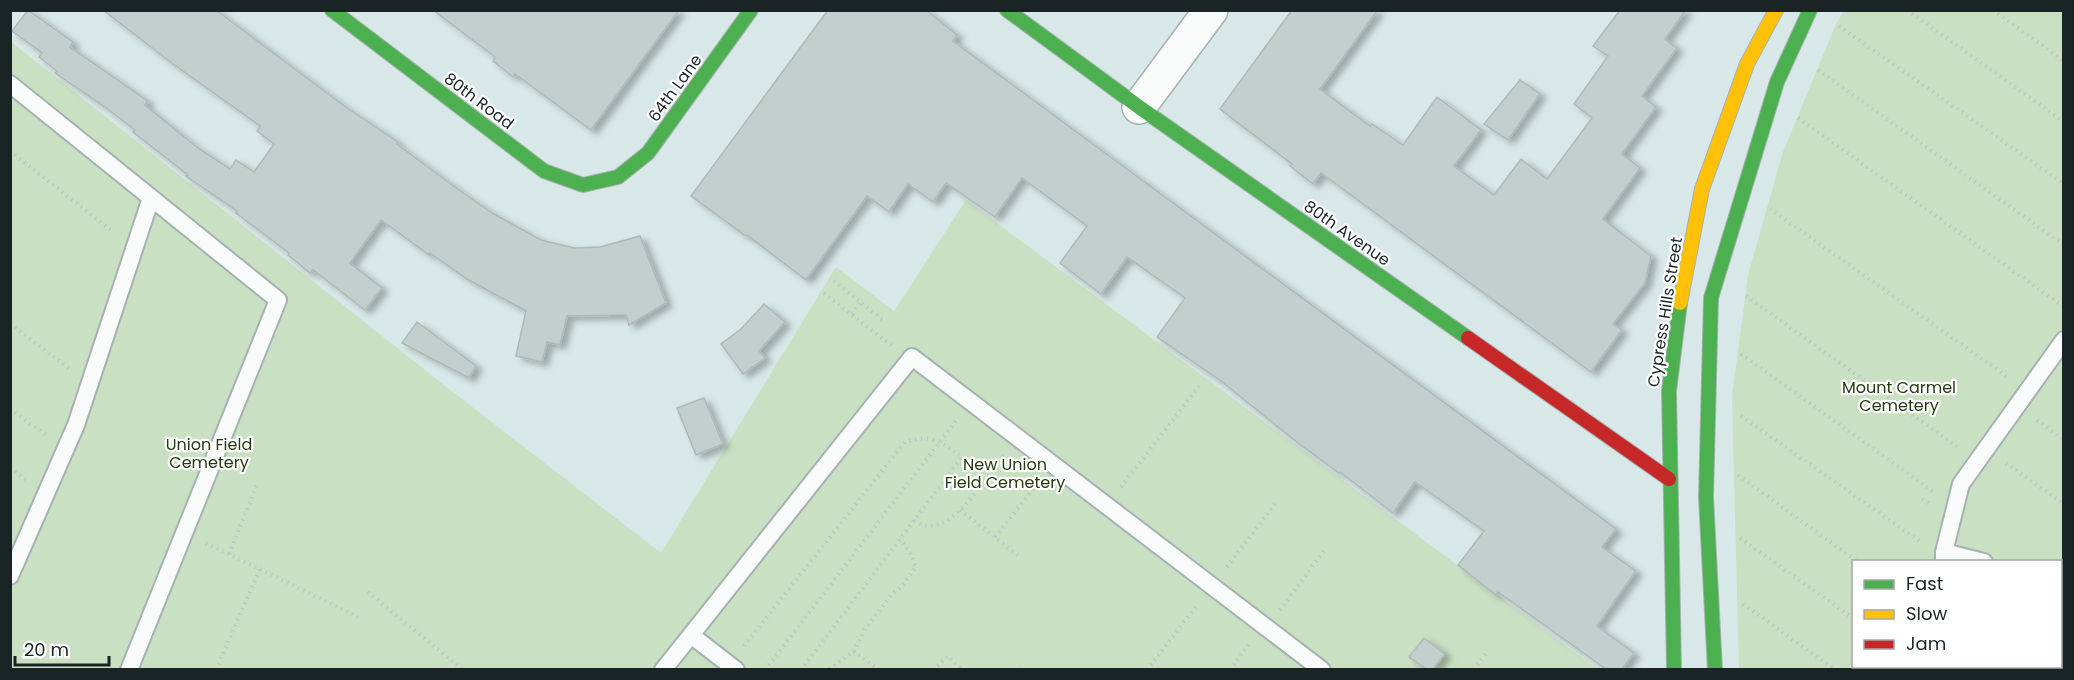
<svg xmlns="http://www.w3.org/2000/svg" width="2074" height="680" viewBox="0 0 2074 680" font-family="Poppins,sans-serif">
<style>
.green{fill:#c9e0c2;fill-rule:evenodd}
.building{fill:#c3cfcc;stroke:#aeb9b7;stroke-width:1.5;filter:url(#shadow)}
.lines{fill:none;stroke-linecap:round;stroke-linejoin:round}
.lane-casing{stroke:#a6b2b2;stroke-width:20}
.street-casing{stroke:#a6b2b2;stroke-width:36}
.fast-casing{stroke:#a6b2b2;stroke-width:16}
.slow-casing{stroke:#a6b2b2;stroke-width:16}
.jam-casing{stroke:#a6b2b2;stroke-width:16}
.path{stroke:#c1c5c5;stroke-width:4;stroke-dasharray:1.5 4.5;stroke-linecap:butt}
.lane{stroke:#f9fbfb;stroke-width:16}
.street{stroke:#f9fbfb;stroke-width:33}
.fast{stroke:#4caf50;stroke-width:14}
.slow{stroke:#ffc107;stroke-width:14}
.jam{stroke:#c62828;stroke-width:14}
.labels{text-anchor:middle;dominant-baseline:central;stroke-width:4.5;stroke-linejoin:round;paint-order:stroke}
.street-label{font-size:16px;fill:#1a2425;stroke:#fff}
.park-label{font-size:16px;fill:#253a0e;stroke:#fff}
</style>
<defs>
<filter id="shadow"><feDropShadow dx="6" dy="4" stdDeviation="3" flood-color="#0004"/></filter>
</defs>
<rect width="100%" height="100%" fill="#d8e7e7"/>
<path class="green" d="M 1844,11 L 2063,11 L 2063,669 L 1739,670 L 1732,397 L 1748,275 L 1783,152 L 1836,24 ZM 1854,562 L 2060,562 L 2060,666 L 1854,666 Z
M 10,41 L 449,389 L 661,553 L 836,267 L 894,311 L 966,200 L 1597,669 L 11,669 Z"/>
<path class="building" d="M 28,10 L 73,42 L 70,47 L 148,101 L 145,105 L 198,148 L 230,169 L 236,160 L 254,172 L 274,144 L 257,131 L 260,126 L 173,64 L 103,10 L 216,10 L 343,105 L 398,142 L 397,144 L 459,190 L 494,214 L 541,240 L 574,248 L 600,247 L 640,236 L 666,303 L 629,325 L 626,315 L 567,316 L 560,345 L 547,342 L 542,362 L 516,356 L 526,311 L 467,279 L 430,253 L 429,255 L 381,220 L 350,263 L 382,288 L 365,310 L 313,270 L 310,273 L 288,255 L 289,253 L 236,213 L 237,211 L 186,176 L 188,175 L 133,132 L 135,130 L 105,107 L 55,73 L 57,71 L 39,57 L 42,53 L 12,31 Z
M 433,10 L 679,10 L 591,130 L 515,74 L 513,77 L 493,61 L 495,57 Z
M 828,10 L 926,10 L 957,35 L 953,41 L 1616,529 L 1602,547 L 1636,571 L 1597,626 L 1634,653 L 1622,669 L 1606,669 L 1498,592 L 1496,595 L 1458,565 L 1484,531 L 1415,482 L 1393,513 L 1340,472 L 1339,473 L 1298,443 L 1221,381 L 1157,337 L 1185,298 L 1127,257 L 1101,294 L 1060,263 L 1087,226 L 1022,178 L 995,217 L 946,183 L 933,202 L 908,184 L 889,212 L 867,196 L 806,280 L 747,235 L 746,236 L 691,196 Z
M 1292,10 L 1378,10 L 1320,89 L 1370,126 L 1372,124 L 1403,145 L 1437,97 L 1481,130 L 1454,166 L 1494,195 L 1521,159 L 1547,179 L 1592,118 L 1574,104 L 1608,56 L 1593,46 L 1620,10 L 1686,10 L 1665,39 L 1677,48 L 1642,96 L 1656,107 L 1622,154 L 1640,168 L 1603,219 L 1651,256 L 1645,283 L 1613,324 L 1622,330 L 1591,372 L 1321,173 L 1313,184 L 1290,166 L 1292,164 L 1220,109 Z
M 1520,80 L 1540,94 L 1508,140 L 1484,124 Z
M 764,304 L 785,322 L 759,351 L 765,358 L 743,374 L 721,344 L 741,329 Z
M 417,322 L 476,366 L 469,378 L 402,343 Z
M 704,398 L 723,444 L 696,455 L 677,408 Z
M 1424,638 L 1445,654 L 1433,669 L 1426,669 L 1409,657 Z"/>
<g class="lines">
<g class="lane-casing">
<path id="lane" d="M 10,84 L 278,300 L 129,670
M 1944,552 L 1984,562
M 1944,562 L 1944,552 L 1961,484 L 2064,340
M 10,576 L 76,425 L 151,198
M 2060,606 L 2064,608
M 691,635 L 912,357 L 1322,670
M 663,670 L 691,635 L 736,670
M 1937,670 L 1937,666"/>
</g>
<g class="street-casing">
<path id="street" d="M 1139,107 L 1211,10"/>
</g>
<g class="fast-casing">
<path id="fast" d="M 332,10 L 544,171 L 583,185 L 618,177 L 648,153 L 751,10
M 1007,10 L 1139,107 L 1468,338
M 1674,670 L 1669,391 L 1680,303
M 1715,670 L 1706,497 L 1711,298 L 1777,82 L 1810,10"/>
</g>
<g class="slow-casing">
<path id="slow" d="M 1680,303 L 1702,189 L 1747,64 L 1776,10"/>
</g>
<g class="jam-casing">
<path id="jam" d="M 1468,338 L 1669,479"/>
</g>
<path class="path" d="M 1907,10 L 2064,122
M 1993,10 L 2064,61
M 1839,26 L 2064,184
M 1818,70 L 2064,245
M 1798,118 L 2064,307
M 10,151 L 113,232
M 1770,209 L 2009,378
M 834,281 L 885,322
M 824,293 L 892,346
M 1746,296 L 1959,448
M 852,314 L 860,303
M 10,324 L 70,369
M 1741,354 L 1935,493
M 10,409 L 46,435
M 1741,416 L 1921,542
M 2037,420 L 2064,440
M 2006,463 L 2064,504
M 10,468 L 26,480
M 1738,475 L 1858,562
M 1121,487 L 1199,386
M 1922,499 L 1931,505
M 960,510 L 1019,556
M 914,521 C 917,522 923,526 927,526 C 956,529 987,476 1004,455
M 995,537 L 1037,484
M 1740,538 L 1854,619
M 206,543 L 358,617
M 229,554 L 257,485
M 1227,567 L 1275,504
M 368,592 L 463,670
M 1743,604 L 1835,670
M 1280,610 L 1326,548
M 744,646 L 905,442 C 932,433 940,442 962,457 L 801,670
M 854,651 L 879,670
M 2038,666 L 2043,670
M 829,669 L 854,651 L 865,629 L 892,594 L 900,588 L 909,577 L 916,566 L 909,550 L 900,539
M 216,670 L 260,569
M 765,670 L 956,421
M 933,670 L 948,656 L 962,670
M 1015,670 L 1020,666
M 1147,670 L 1198,604
M 1230,670 L 1249,644
M 1474,670 L 1487,652
M 1997,670 L 1997,666"/>
<use href="#lane" class="lane"/>
<use href="#street" class="street"/>
<use href="#fast" class="fast"/>
<use href="#slow" class="slow"/>
<use href="#jam" class="jam"/>
</g>
<g class="labels">
<g class="street-label">
<text transform="translate(675 88) rotate(-54)">64th Lane</text>
<text transform="translate(479 101) rotate(37)">80th Road</text>
<text transform="translate(1347 233) rotate(35)">80th Avenue</text>
<text transform="translate(1665 312) rotate(-81)">Cypress Hills Street</text>
</g>
<g class="park-label">
<text x="1899" y="387">Mount Carmel<tspan x="1899" dy="18">Cemetery</tspan></text>
<text x="209" y="444">Union Field<tspan x="209" dy="18">Cemetery</tspan></text>
<text x="1005" y="464">New Union<tspan x="1005" dy="18">Field Cemetery</tspan></text>
</g>
</g>
<rect width="2074" height="680" fill="none" stroke="#1a2425" stroke-width="24"/>
<rect x="1852" y="560" width="210" height="108" fill="#ffffff" stroke="#a3a7a8" stroke-width="1.5"/>
<rect x="1864" y="580" width="30" height="9" fill="#4caf50" stroke="#a3a7a8" stroke-width="1.5"/>
<text x="1906" y="590" font-size="18" fill="#1a2425">Fast</text>
<rect x="1864" y="610" width="30" height="9" fill="#ffc107" stroke="#a3a7a8" stroke-width="1.5"/>
<text x="1906" y="620" font-size="18" fill="#1a2425">Slow</text>
<rect x="1864" y="640" width="30" height="9" fill="#c62828" stroke="#a3a7a8" stroke-width="1.5"/>
<text x="1906" y="650" font-size="18" fill="#1a2425">Jam</text>
<path d="M15 656v9h94v-9" fill="none" stroke="#1a2425" stroke-width="3"/>
<text x="24" y="656" font-size="18" fill="#1a2425" stroke="#ffffff" stroke-width="4.5" paint-order="stroke">20 m</text>
</svg>
